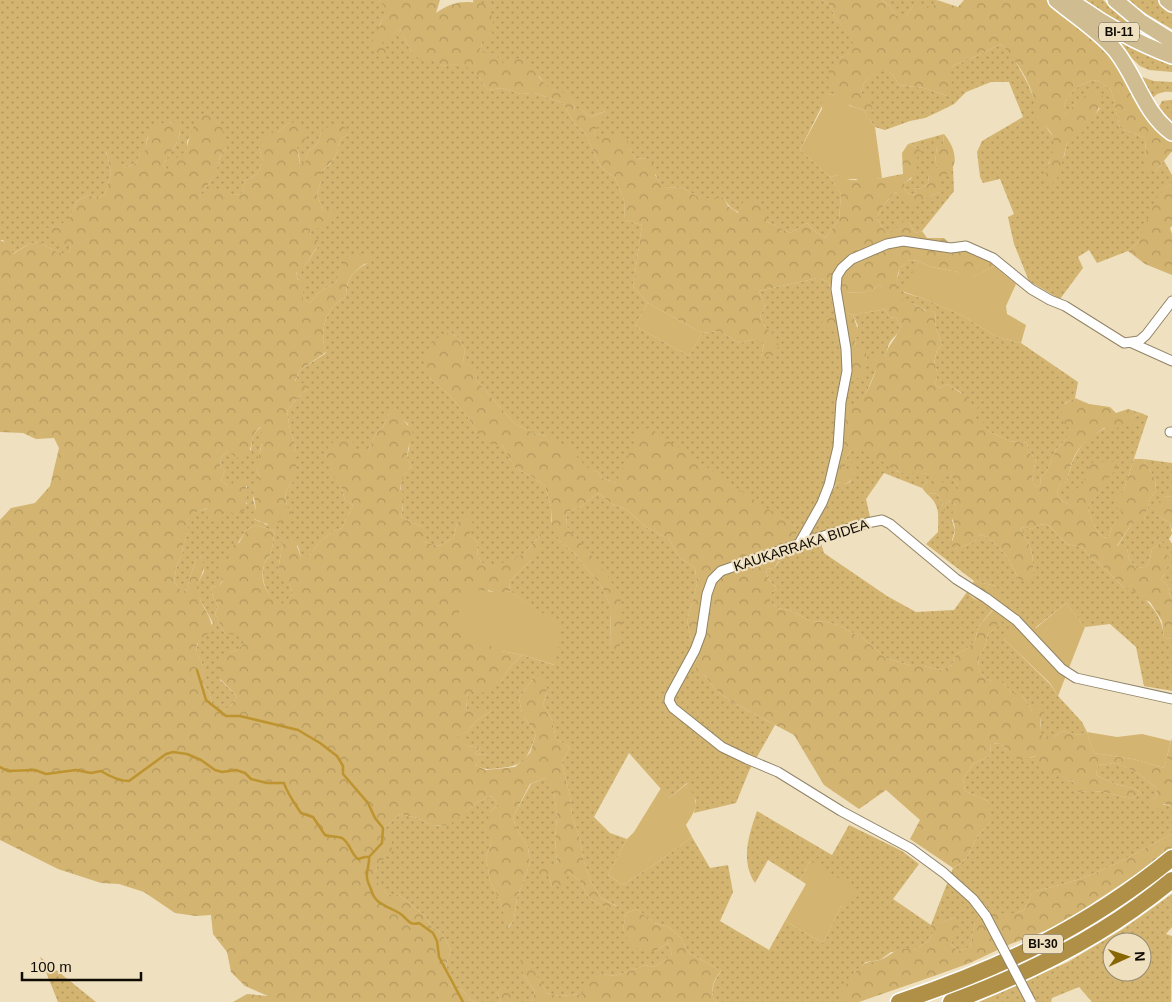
<svg xmlns="http://www.w3.org/2000/svg" width="1172" height="1002" viewBox="0 0 1172 1002" font-family="Helvetica,sans-serif">
<style>
.grass{fill:url(#grass-dots);fill-rule:evenodd}
.forest{fill:url(#forest-crowns)}
.green{fill:#d3b470}
.lines{fill:none;stroke-linecap:round;stroke-linejoin:round}
.stream{stroke:#bd942f;stroke-width:2.5}
.street-casing{stroke:#918365;stroke-width:11}
.primary-casing{stroke:#fff;stroke-width:18}
.highway-casing{stroke:#fff;stroke-width:19}
.street{stroke:#fff;stroke-width:9}
.primary{stroke:#d0bc91;stroke-width:15}
.highway{stroke:#b09047;stroke-width:16}
.street-bridge-casing{stroke:#918365;stroke-width:11;stroke-linecap:butt}
.street-bridge{stroke:#fff;stroke-width:9}
.labels{text-anchor:middle;dominant-baseline:central;stroke-width:4.5;stroke-linejoin:round;paint-order:stroke}
.shield{fill:#efe0c0;stroke:#524a3b;stroke-width:1}
.shield-label{font-size:12px;font-weight:bold;fill:#0f0a02}
.street-label{font-size:14px;fill:#0f0a02;stroke:#efe0c0}
</style>
<defs>
<pattern id="grass-dots" width="8" height="8" patternUnits="userSpaceOnUse" patternTransform="scale(1.25)"><rect width="8" height="8" fill="#d3b470"/><path d="M2 2h.1M6 6h.1" fill="none" stroke="#b4995f" stroke-width="1.8" stroke-linecap="round"/></pattern>
<pattern id="forest-crowns" width="20" height="18" patternUnits="userSpaceOnUse" patternTransform="scale(1.25)"><rect width="20" height="18" fill="#d3b470"/><path d="M2 6a3 3 0 1 1 6 0M12 15a3 3 0 1 1 6 0" fill="none" stroke="#b4995f"/></pattern>
</defs>
<rect width="100%" height="100%" fill="#efe0c0"/>
<path class="grass" d="M 0,0 L 380,0 L 388,11 L 379,26 L 381,43 L 400,29 L 412,53 L 432,55 L 442,66 C 469,61 473,69 488,90 L 502,88 L 521,94 L 535,93 L 563,103 L 573,122 L 585,133 L 600,166 L 615,178 L 624,200 L 625,220 L 642,225 L 633,287 L 648,303 L 635,326 L 689,356 L 702,333 L 719,331 L 740,343 L 754,339 L 764,343 L 761,358 L 774,334 L 765,327 L 760,316 L 765,307 L 759,291 L 818,278 L 829,282 L 835,316 L 835,330 L 842,356 L 863,378 L 867,356 L 856,347 L 855,338 L 858,326 L 853,315 L 886,309 L 889,317 L 896,318 L 901,326 C 899,334 894,336 890,342 C 887,347 887,352 885,357 C 882,362 878,366 876,370 C 868,386 866,405 845,407 L 832,491 L 838,482 L 845,484 L 850,482 L 855,473 L 851,470 L 845,470 L 845,460 L 851,450 L 861,449 L 874,454 L 898,472 L 950,475 L 957,484 L 960,494 L 926,482 L 922,488 L 884,473 L 866,499 L 870,517 L 818,533 L 824,553 L 887,596 L 916,612 L 954,610 L 967,592 L 973,598 L 993,609 L 978,627 L 975,641 L 965,650 L 956,654 L 952,665 L 941,670 L 924,666 L 912,666 L 886,658 L 864,639 L 840,626 L 827,622 L 811,621 L 789,610 L 778,608 L 770,602 L 770,593 L 778,588 C 770,583 767,578 766,569 L 774,568 L 782,558 L 796,527 L 759,504 L 616,483 L 602,478 L 598,472 L 588,469 L 579,460 L 553,444 L 547,436 L 536,434 L 515,424 L 477,381 L 475,370 L 463,362 L 465,349 L 458,338 L 450,332 L 429,377 L 450,396 L 468,417 L 476,432 L 502,445 L 515,468 L 529,475 L 545,486 L 551,507 L 551,521 L 560,541 L 575,554 L 602,587 L 610,605 L 611,649 L 618,654 L 621,601 L 594,559 L 566,526 L 567,512 L 582,506 L 598,493 L 612,504 L 627,510 L 646,527 L 669,539 L 679,557 L 695,568 L 697,584 L 687,620 L 691,639 L 698,657 L 695,664 L 716,690 L 732,702 L 775,725 L 749,771 L 736,803 L 694,813 L 696,801 L 687,783 L 669,798 L 629,753 L 594,817 L 610,833 L 627,839 L 608,875 L 623,885 L 658,862 L 692,837 L 710,868 L 728,865 L 733,892 L 720,921 L 769,950 L 785,921 L 823,943 L 841,906 L 845,908 L 810,861 L 800,880 L 768,860 L 755,883 C 740,860 749,835 757,811 L 832,855 L 849,825 L 902,851 L 919,864 L 893,899 L 931,925 L 953,868 C 971,859 968,851 978,836 C 981,831 987,826 991,821 L 988,801 L 965,791 L 963,779 L 973,764 L 990,756 L 991,743 L 1001,744 C 1010,754 1022,762 1036,756 L 1061,776 L 1075,783 L 1076,793 C 1096,788 1111,794 1130,799 L 1142,793 L 1133,788 L 1115,784 L 1096,775 L 1098,765 L 1117,763 L 1139,774 L 1156,788 L 1157,797 L 1147,802 L 1172,806 L 1172,834 C 1143,849 1115,866 1085,877 C 1067,884 1050,887 1032,892 L 1024,910 L 1010,915 L 996,913 L 975,922 L 970,947 L 958,951 L 951,944 L 956,917 L 932,925 L 933,934 L 927,942 L 913,950 L 891,952 L 880,960 L 866,962 L 855,972 L 841,994 L 844,1002 L 716,1002 C 708,992 715,979 721,971 L 689,953 L 681,938 L 669,927 L 654,923 L 637,909 L 626,913 L 623,930 L 642,951 L 655,951 L 668,943 L 672,954 L 665,960 L 654,967 L 645,965 L 615,976 L 601,974 L 582,994 L 560,996 L 547,993 L 538,978 L 523,974 L 535,991 L 532,1002 L 519,1002 L 497,992 L 501,1002 L 476,1002 L 471,1000 L 462,990 L 451,986 L 446,965 L 451,950 L 442,933 L 432,927 L 424,915 L 399,895 L 388,895 L 377,884 L 374,875 L 378,864 L 382,830 L 400,814 L 418,818 L 431,825 L 447,826 L 476,803 L 491,796 L 498,804 L 490,812 L 492,841 L 486,857 L 490,881 L 502,906 L 508,928 L 514,920 L 517,898 L 530,863 L 528,847 L 516,828 L 513,817 L 531,784 L 545,778 L 554,791 L 557,818 L 555,838 L 557,865 L 549,876 L 552,887 L 569,873 L 579,880 L 589,898 L 606,908 L 617,906 L 601,898 L 590,880 L 583,858 L 580,839 L 572,815 L 570,796 L 562,763 L 570,747 L 556,739 L 552,720 L 543,705 L 547,690 L 534,677 L 519,698 L 522,714 L 536,734 C 529,755 525,766 501,768 C 488,769 488,771 475,765 L 488,755 L 474,754 L 480,748 L 468,746 L 456,736 L 467,732 L 476,721 L 491,711 L 466,711 L 468,691 L 501,681 L 510,667 L 522,655 L 554,665 L 561,626 L 510,591 L 509,582 L 531,560 L 540,534 C 532,547 520,559 504,564 C 498,565 490,565 484,565 L 478,557 L 477,542 L 457,523 L 454,537 L 439,546 L 424,542 L 423,527 L 401,517 C 408,493 390,488 412,466 L 407,459 L 410,442 L 408,424 L 399,417 L 395,408 L 389,414 L 383,427 L 377,432 L 368,451 L 357,451 L 332,473 L 342,489 L 345,500 L 353,505 L 342,528 C 328,532 317,544 309,557 L 301,557 L 298,546 L 283,540 L 278,571 L 289,583 L 293,594 L 282,605 C 267,598 260,581 264,565 C 264,561 269,559 270,555 C 273,548 273,539 275,531 L 256,525 L 246,530 L 229,558 L 223,580 L 218,587 L 211,586 L 213,597 L 218,605 L 215,614 L 225,634 L 245,634 L 245,641 L 238,650 L 230,652 L 220,680 L 237,696 L 232,704 L 222,713 L 213,707 L 209,692 L 203,684 L 204,674 L 202,663 L 196,652 L 198,642 L 213,623 L 197,594 L 197,584 L 204,572 L 201,556 L 195,561 L 186,591 L 180,589 L 174,582 L 177,564 L 182,556 L 183,545 L 188,533 L 188,520 L 193,513 L 208,508 L 247,504 L 245,497 L 247,486 L 230,489 L 221,480 L 225,471 L 220,467 L 221,458 L 228,451 L 251,450 C 252,440 252,432 262,427 L 263,437 L 256,470 L 260,477 L 253,499 L 256,510 L 254,519 L 267,525 L 287,506 L 285,493 L 293,481 L 293,453 L 296,447 L 290,430 L 287,411 L 299,396 L 308,389 L 295,382 L 300,370 L 326,353 C 319,333 325,306 346,297 C 346,280 353,270 368,263 L 341,270 L 336,282 L 317,294 L 310,303 L 303,299 C 303,288 298,282 296,271 C 309,265 310,256 319,245 L 310,236 L 311,229 L 323,211 L 317,194 L 321,181 L 321,171 C 327,167 332,164 335,157 C 341,146 335,140 349,134 L 322,130 L 317,144 L 308,152 L 305,162 L 300,164 L 299,156 L 290,122 L 259,148 L 263,161 L 257,174 L 245,181 L 242,194 L 232,195 C 217,185 212,191 196,197 C 205,190 213,180 217,168 C 221,157 218,157 227,147 L 193,132 L 187,141 L 187,150 L 167,172 L 163,165 C 171,150 181,144 180,125 L 171,122 L 147,137 L 146,149 L 140,154 L 137,162 L 126,168 L 106,151 L 111,173 L 105,194 L 98,198 L 89,195 L 77,201 C 68,224 68,223 45,229 L 54,238 L 71,246 L 69,253 L 59,253 L 39,242 L 29,244 L 12,254 L 3,240 L 0,240 Z
M 473,0 L 822,0 L 831,6 L 834,16 L 854,41 L 851,53 L 839,58 L 830,85 L 836,95 L 828,94 L 800,150 L 830,177 L 841,194 L 839,220 L 825,238 L 816,232 L 807,223 L 790,233 C 781,229 773,224 764,220 C 748,214 732,215 724,198 L 700,198 L 683,188 L 662,187 L 647,159 L 635,158 L 629,148 L 598,142 L 594,133 L 605,111 L 591,117 L 582,110 L 575,110 L 573,101 L 546,86 L 539,76 L 505,65 L 480,52 L 482,42 Z
M 882,0 L 937,0 L 932,10 L 913,6 L 906,16 L 896,16 L 890,6 Z
M 1077,0 L 1103,0 C 1125,21 1145,34 1172,48 L 1146,41 Z
M 1127,0 L 1160,0 L 1172,11 L 1172,29 L 1148,15 Z
M 1097,26 L 1172,63 L 1172,72 L 1149,70 L 1140,66 Z
M 1001,44 L 1013,57 L 1028,84 L 1044,124 L 1054,138 L 1054,153 L 1048,164 L 1064,157 L 1067,143 L 1091,120 L 1100,108 L 1076,102 L 1066,117 L 1064,104 C 1074,88 1079,83 1098,80 L 1111,90 L 1120,128 L 1145,138 L 1146,157 L 1155,172 L 1164,161 L 1172,175 L 1172,184 L 1165,188 L 1137,243 L 1128,251 L 1097,263 L 1089,250 L 1078,257 L 1083,268 L 1060,299 L 1029,281 L 1014,244 L 1008,217 L 1014,214 L 1000,179 L 983,183 L 980,177 L 977,152 L 982,141 L 1023,117 L 1009,82 L 991,82 L 966,92 L 954,104 L 938,112 L 925,118 L 910,121 L 885,130 L 875,127 L 863,110 L 873,111 L 861,93 L 864,83 L 881,66 L 893,75 L 899,85 L 924,88 L 947,96 L 946,71 L 954,65 L 968,60 Z
M 1139,76 L 1154,81 L 1172,82 L 1172,92 C 1163,91 1155,93 1151,101 Z
M 1170,100 L 1172,100 L 1172,126 L 1158,109 L 1162,101 Z
M 944,134 L 943,145 L 937,145 L 935,163 L 938,168 L 928,175 L 929,183 L 921,188 L 914,189 L 917,194 L 910,195 L 904,189 L 904,183 L 911,179 L 917,158 L 916,147 L 908,144 Z
M 953,167 L 954,191 L 922,231 L 916,233 L 909,223 L 888,235 L 877,219 C 881,207 887,200 896,192 C 913,206 922,201 939,192 L 938,181 Z
M 910,260 L 919,261 L 903,292 L 927,300 L 963,316 L 997,337 L 1021,343 L 1078,382 L 1075,398 L 1065,403 L 1069,428 L 1069,436 L 1056,450 L 1047,471 L 1041,476 L 1040,485 L 1036,487 L 1032,480 L 1036,458 L 1027,451 L 1028,443 L 1009,441 L 988,431 L 973,420 L 962,393 L 947,384 L 940,388 L 935,384 C 938,376 938,371 934,364 L 937,350 L 942,345 L 936,328 L 935,311 L 929,312 L 914,304 L 904,302 L 898,295 L 896,284 L 900,268 Z
M 1141,413 L 1148,416 L 1123,492 L 1124,512 L 1112,527 L 1109,537 L 1103,538 L 1095,527 L 1087,507 L 1095,496 L 1087,478 L 1070,505 L 1061,500 L 1057,493 L 1060,484 L 1067,482 C 1077,432 1101,431 1141,413 Z
M 1143,459 L 1172,463 L 1172,497 L 1164,496 L 1156,515 L 1170,523 L 1172,534 L 1169,539 L 1172,544 L 1172,597 L 1170,596 L 1168,586 L 1161,580 C 1168,570 1166,554 1162,542 L 1152,549 L 1149,563 L 1145,567 L 1136,568 L 1129,559 L 1127,548 L 1117,547 L 1134,520 L 1144,520 L 1150,499 L 1156,491 L 1155,479 Z
M 937,493 L 942,502 L 944,511 L 947,502 L 952,501 L 956,506 L 952,521 L 955,530 L 952,540 L 956,549 L 974,542 L 981,534 C 999,543 1011,560 1018,579 L 1033,574 C 1034,554 1031,545 1020,529 L 1024,527 L 1032,529 L 1038,525 L 1047,524 L 1067,544 L 1084,548 L 1091,559 L 1098,562 L 1124,588 L 1132,588 C 1149,601 1163,616 1164,638 L 1172,639 L 1172,691 L 1144,686 L 1136,647 L 1110,624 L 1085,627 L 1066,603 L 1035,628 L 1004,639 L 1050,684 L 1058,696 L 1082,722 L 1087,732 L 1079,735 L 1062,731 L 1054,737 L 1043,737 L 1040,732 L 1041,716 L 1032,711 L 1021,693 L 1012,693 L 1002,682 L 993,682 L 984,677 L 978,667 L 979,657 L 985,646 L 988,634 L 996,628 L 999,621 L 996,586 L 974,581 L 926,544 L 938,532 C 938,515 941,506 927,494 Z
M 1172,894 L 1172,927 L 1166,934 L 1172,936 L 1171,1002 L 1092,1002 L 1079,987 L 1052,998 L 1051,1002 L 979,1002 L 1068,962 L 1123,929 ZM 1112,942 L 1142,942 L 1142,972 L 1112,972 Z
M 40,957 L 96,1002 L 58,1002 Z"/>
<path class="forest" d="M 380,0 L 440,0 L 436,13 C 454,0 467,0 489,5 L 493,21 L 492,36 L 482,42 L 480,52 L 494,53 L 505,65 L 513,57 L 528,61 C 541,78 543,90 567,93 L 573,101 L 575,110 L 582,110 L 591,117 L 606,111 L 594,133 L 598,141 L 604,135 L 619,135 L 627,139 L 629,148 L 635,158 L 647,159 L 655,166 L 655,175 L 663,187 L 683,188 L 700,198 L 724,198 L 728,206 L 738,213 L 743,202 L 759,201 L 766,213 L 766,221 L 790,233 L 807,223 L 816,232 L 825,238 L 839,220 L 841,194 L 830,177 L 838,175 C 854,186 885,177 903,174 L 902,153 L 908,144 L 916,147 L 922,152 L 917,158 C 919,169 913,178 904,183 L 904,189 L 910,195 L 917,194 L 914,189 L 921,188 L 929,183 L 928,175 L 931,169 L 938,168 L 935,163 L 937,145 L 943,145 L 944,134 C 951,142 958,156 953,167 C 950,172 942,177 939,181 L 939,192 L 920,202 L 909,205 L 896,192 C 887,200 881,207 877,219 L 888,235 L 896,229 L 900,222 L 909,223 L 916,233 L 922,231 L 927,238 L 944,238 C 956,252 981,250 994,266 L 973,277 L 964,277 L 958,272 L 931,267 L 919,261 L 910,260 C 908,262 904,265 901,267 C 895,276 895,293 903,300 C 906,303 910,302 914,304 C 922,308 926,313 935,311 L 936,328 L 942,345 L 937,350 L 934,363 C 938,371 938,376 935,384 L 940,388 L 947,384 L 969,398 L 967,405 L 979,404 L 973,420 L 982,420 L 988,431 L 1009,441 L 1028,443 L 1027,451 L 1036,458 L 1032,480 L 1036,487 L 1040,485 L 1041,476 L 1047,471 L 1056,450 L 1069,436 L 1069,428 L 1064,424 C 1060,409 1060,405 1075,398 L 1089,404 L 1110,407 L 1116,413 L 1128,409 L 1141,413 L 1130,418 L 1138,423 L 1130,428 L 1123,424 L 1114,430 L 1104,428 C 1079,445 1073,451 1067,482 L 1060,484 L 1057,493 L 1061,500 L 1070,505 L 1071,492 C 1090,482 1082,477 1093,462 L 1118,462 L 1115,470 L 1087,507 L 1095,527 L 1103,538 L 1109,537 L 1112,527 L 1123,512 L 1115,506 L 1114,496 L 1123,492 L 1134,459 L 1143,459 L 1155,479 L 1156,491 L 1150,499 L 1144,520 L 1134,520 L 1117,546 L 1127,547 L 1129,559 L 1136,568 L 1145,567 L 1149,563 L 1152,549 L 1162,542 L 1170,562 L 1161,580 L 1168,586 L 1170,596 L 1172,597 L 1172,639 L 1164,638 L 1162,621 L 1150,602 L 1135,595 L 1132,588 L 1124,588 L 1098,562 L 1091,559 L 1084,548 L 1067,544 L 1047,524 L 1038,525 L 1032,529 L 1024,527 L 1020,529 C 1031,545 1034,555 1033,574 L 1026,581 L 1018,579 C 1011,560 999,543 981,534 L 974,542 L 956,549 L 951,546 C 952,541 955,535 955,530 C 955,519 948,519 956,506 L 952,501 L 947,502 L 944,513 L 942,502 L 937,493 L 927,494 L 922,488 L 926,482 L 934,484 L 943,482 L 959,493 L 957,484 L 950,475 L 937,479 L 932,474 C 923,473 904,475 897,471 C 879,462 874,449 851,450 L 845,460 L 845,470 L 850,470 L 852,461 L 857,461 C 856,471 855,480 845,484 L 838,482 L 830,492 L 845,407 C 864,405 870,386 876,370 L 871,365 L 872,359 L 879,354 L 885,357 C 888,344 897,338 901,326 L 896,318 L 889,317 L 886,309 L 887,302 L 880,284 C 867,295 861,293 845,292 L 847,313 L 853,315 L 860,336 L 855,338 L 856,347 L 863,347 L 867,356 L 864,378 L 854,378 L 841,372 L 842,356 L 838,342 L 833,339 L 835,330 L 828,329 L 821,324 L 826,317 L 835,316 L 829,282 L 818,278 L 759,291 L 765,307 L 760,316 L 765,327 L 774,334 L 779,346 L 772,356 L 761,358 L 764,344 L 754,339 L 740,343 L 719,331 L 702,333 L 648,303 L 633,287 L 642,225 L 625,220 L 624,200 L 615,178 L 600,166 L 585,133 L 573,122 L 563,103 L 535,93 L 521,94 L 502,88 L 488,90 C 474,70 468,61 442,66 L 432,56 L 423,62 L 412,53 L 400,29 L 382,43 L 388,55 L 381,60 L 370,45 L 387,11 Z
M 822,0 L 882,0 L 890,6 L 896,16 L 906,16 L 913,6 L 923,5 L 932,9 L 937,0 L 958,7 L 964,0 L 1046,0 L 1110,54 L 1150,121 L 1160,134 L 1172,142 L 1172,151 L 1155,172 L 1143,167 L 1146,157 L 1145,138 L 1120,128 L 1111,90 L 1098,80 C 1079,83 1074,88 1064,104 L 1066,116 L 1076,102 L 1093,91 L 1103,95 C 1098,115 1085,134 1067,143 L 1059,175 L 1050,187 L 1044,179 C 1051,153 1066,136 1035,119 C 1039,93 1018,62 1001,44 L 968,60 L 954,65 L 947,71 L 953,79 L 947,96 L 924,88 L 899,85 L 893,75 L 881,67 L 864,83 L 861,93 L 870,97 L 873,112 C 857,109 835,103 830,85 C 828,80 829,73 829,69 L 839,58 L 850,53 L 853,41 L 834,16 L 831,6 Z
M 202,115 L 212,115 L 221,125 L 227,147 C 217,158 221,157 217,169 C 213,180 205,189 198,196 C 213,190 218,185 232,195 L 242,194 L 245,181 L 257,174 L 263,161 L 259,148 L 266,133 L 278,132 L 290,122 L 299,124 L 306,136 L 304,143 L 297,148 L 300,164 L 305,162 L 308,152 L 317,144 L 322,130 L 333,125 L 343,125 L 349,134 C 335,140 341,146 335,157 C 332,163 327,167 321,171 L 321,181 L 317,194 L 323,211 L 330,208 L 335,210 L 336,217 C 328,225 322,229 311,229 L 310,236 L 317,238 L 319,245 C 310,255 309,265 296,272 L 298,280 L 307,282 L 303,289 L 303,299 L 310,303 L 317,294 L 336,282 L 345,257 L 364,254 L 375,255 C 359,270 346,272 346,297 C 325,306 319,333 326,352 L 300,370 L 295,381 L 305,384 L 308,389 L 299,396 L 287,411 L 290,430 L 296,447 L 293,453 L 297,461 L 293,481 L 285,493 L 287,506 L 293,515 C 283,522 272,527 261,522 C 256,519 254,520 251,515 L 256,510 L 253,490 L 260,477 L 256,470 L 255,463 C 261,455 264,437 261,427 C 245,436 259,455 237,458 L 228,451 L 221,458 L 220,467 L 225,471 L 221,480 L 230,489 L 234,481 L 243,478 C 248,487 248,501 244,511 L 235,515 L 226,508 L 216,523 L 208,520 L 207,508 L 194,513 L 188,520 L 188,533 L 183,545 L 182,556 L 177,564 L 174,582 L 180,589 L 186,591 L 195,561 L 201,556 C 209,577 193,579 198,594 C 202,608 213,617 212,632 C 203,635 194,642 197,653 C 198,656 201,660 202,664 C 205,670 204,677 203,684 L 209,692 L 213,707 L 222,713 L 232,704 L 237,696 L 220,679 L 215,664 L 230,652 L 238,650 L 245,641 L 245,635 L 225,634 L 215,614 L 218,605 L 213,597 L 211,586 L 218,587 L 223,581 L 217,572 L 220,562 L 229,558 L 231,546 L 239,543 L 246,530 L 256,525 L 275,531 C 273,539 273,548 270,555 C 269,558 264,561 264,565 C 259,581 267,598 282,604 L 293,594 L 289,583 L 284,583 L 278,571 L 283,540 L 294,538 L 301,557 L 309,557 C 317,544 328,532 342,528 L 353,505 L 345,500 L 342,489 L 332,474 L 325,458 L 328,447 L 339,437 L 352,440 L 357,451 L 368,451 L 377,432 L 383,427 L 389,414 L 395,407 C 399,418 408,423 413,433 L 408,449 L 407,459 L 412,466 C 405,473 401,479 400,489 L 405,495 C 402,502 403,509 401,517 L 423,527 L 427,535 L 424,542 L 439,546 L 454,537 L 457,523 L 468,516 L 474,525 L 469,534 L 477,542 L 478,557 L 484,565 C 513,563 525,557 541,533 L 540,549 L 531,560 L 509,582 L 510,591 L 499,594 L 488,590 L 501,651 L 522,655 L 510,667 L 501,681 L 482,693 L 468,692 L 466,710 L 475,708 L 491,711 L 476,721 L 467,732 L 457,736 L 468,746 L 480,748 L 474,754 L 489,755 L 475,765 L 486,770 L 515,767 L 530,753 L 536,734 L 522,714 L 519,698 L 534,677 L 546,676 L 547,690 L 543,705 L 552,720 L 556,739 L 570,747 L 562,763 L 570,796 L 572,815 L 580,839 L 583,858 L 590,880 L 601,898 L 618,907 L 606,908 L 589,898 L 579,880 L 569,873 L 563,885 L 552,887 L 549,876 L 536,875 L 543,866 L 557,865 L 555,838 L 557,818 L 554,792 L 545,778 L 530,784 L 513,817 L 516,828 L 528,847 L 530,863 L 517,898 L 514,920 L 507,928 L 502,906 L 490,881 L 486,857 L 492,841 L 486,828 L 490,812 L 498,804 L 491,796 L 476,803 L 448,826 L 431,825 L 418,818 L 400,814 L 382,830 L 392,839 L 392,851 C 373,868 368,875 388,895 L 399,895 L 424,915 L 432,927 L 442,933 L 451,950 L 446,965 L 451,986 L 462,990 L 471,1000 L 476,1002 L 233,1002 L 247,994 L 268,996 L 245,986 L 231,972 L 227,952 L 213,934 L 211,915 L 196,916 L 175,913 L 144,892 L 119,884 L 101,883 L 58,869 L 0,840 L 0,520 L 11,508 L 35,503 L 50,486 L 59,448 L 54,438 L 36,439 L 23,433 L 0,432 L 0,240 L 10,245 L 13,254 L 29,244 L 39,242 L 59,253 L 69,253 L 71,246 L 58,245 L 54,238 L 47,235 L 44,229 C 67,223 68,224 77,201 L 89,195 L 98,198 L 105,194 L 111,173 L 106,150 L 126,168 L 137,162 L 140,154 L 146,149 C 147,127 158,119 180,124 C 181,144 171,150 163,165 L 167,171 L 169,164 L 187,150 C 187,139 193,132 195,121 Z
M 1172,184 L 1172,226 L 1170,228 L 1172,234 L 1172,275 L 1145,264 L 1128,251 L 1137,243 L 1157,198 L 1165,188 Z
M 450,332 L 458,338 L 465,349 L 463,362 L 476,370 L 477,381 L 515,424 L 536,434 L 547,436 L 560,448 L 568,446 C 581,456 579,467 598,472 L 602,478 L 616,483 L 639,431 L 650,428 C 699,461 746,496 796,527 L 796,549 L 778,562 L 774,568 L 766,569 C 767,579 770,583 778,588 L 770,593 L 770,602 L 778,608 L 789,610 L 811,621 L 827,622 L 840,626 L 864,639 L 886,658 L 912,666 L 924,666 L 941,670 L 952,665 L 956,654 L 965,650 L 975,641 L 978,627 L 993,610 L 983,605 L 967,592 L 974,581 L 996,586 L 1007,605 L 996,628 L 988,634 L 985,646 L 979,657 L 978,667 L 984,677 L 993,682 L 1002,682 L 1012,693 L 1021,693 L 1032,711 L 1038,706 L 1044,705 L 1044,711 C 1039,718 1039,730 1043,737 L 1054,737 L 1062,731 L 1079,735 L 1087,732 L 1094,753 L 1133,759 L 1164,768 L 1172,738 L 1172,806 L 1164,804 L 1157,809 L 1146,802 L 1157,797 L 1156,788 L 1139,774 L 1117,763 L 1098,765 L 1096,775 L 1115,784 L 1133,788 L 1142,793 L 1130,799 C 1111,794 1096,788 1076,793 L 1068,787 L 1074,782 C 1060,775 1040,773 1036,756 L 1021,760 L 1011,754 L 1001,744 L 991,743 L 990,756 L 973,764 L 963,779 L 965,791 L 988,801 L 991,811 L 991,821 C 987,826 981,831 978,836 C 968,851 971,859 953,868 L 910,839 L 920,820 L 886,790 L 859,809 L 824,785 L 794,735 L 732,702 L 716,690 L 704,675 L 697,672 L 695,664 L 698,657 L 691,639 L 687,620 L 697,584 L 695,568 L 679,557 L 669,539 L 646,527 L 627,510 L 612,504 L 598,493 L 582,506 L 567,512 L 566,526 C 580,542 616,581 621,601 C 624,613 621,643 618,655 L 611,649 L 610,605 L 602,587 L 575,554 L 560,541 L 552,529 L 551,507 L 545,486 L 529,475 L 515,468 L 502,445 L 489,444 L 476,432 L 468,417 L 450,396 L 429,377 L 423,359 L 434,340 Z
M 1164,496 L 1172,497 L 1172,530 L 1170,523 L 1156,515 L 1155,506 Z
M 1172,834 L 1172,848 L 1161,858 L 1079,912 L 1047,930 L 1008,945 L 970,963 L 934,976 L 859,1002 L 844,1002 L 840,994 C 847,984 856,966 869,962 C 872,961 877,961 880,960 C 894,954 895,946 913,950 L 927,942 L 933,934 L 931,925 L 956,917 L 959,932 L 951,944 L 958,951 L 970,947 L 975,922 L 983,905 C 999,915 1006,917 1024,910 L 1032,892 C 1050,887 1067,884 1085,877 C 1115,866 1143,849 1172,834 Z
M 637,909 L 654,923 L 669,927 L 681,938 L 689,953 L 721,971 C 714,979 708,992 716,1002 L 532,1002 L 535,991 L 523,974 L 520,957 L 526,957 L 547,993 L 560,996 L 582,994 L 586,981 L 601,974 L 615,976 L 645,965 L 654,967 L 665,960 L 672,954 L 668,943 L 655,951 L 642,951 L 631,945 L 623,930 L 626,913 Z
M 502,983 L 519,1001 L 519,1002 L 501,1002 L 497,992 Z"/>
<path class="green" d="M 828,94 L 836,95 L 850,106 L 863,110 L 875,127 L 882,178 L 870,180 L 868,187 L 856,179 L 844,179 L 838,175 L 830,177 L 800,150 L 822,109 L 822,100 Z
M 919,261 L 931,267 L 958,272 L 965,277 L 973,277 L 994,266 L 1016,284 L 1006,306 L 1007,314 L 1026,325 L 1021,343 L 997,337 L 963,316 L 927,300 L 902,291 Z
M 880,284 L 888,302 L 886,309 L 853,315 L 847,313 L 842,299 L 845,292 C 860,293 867,295 880,284 Z
M 648,303 L 702,333 L 689,356 L 635,326 Z
M 474,589 C 487,590 497,595 510,591 L 562,626 L 555,665 L 522,655 L 501,651 L 468,635 L 454,622 L 467,597 Z
M 1066,603 L 1085,627 L 1058,696 L 1050,683 L 1004,639 L 1023,616 L 1036,628 Z
M 1087,732 L 1117,737 L 1142,734 L 1171,741 L 1164,768 L 1133,759 L 1094,753 Z
M 688,783 C 698,804 699,805 686,825 L 692,837 L 658,862 L 623,885 L 608,875 L 627,839 L 634,832 L 661,788 L 669,798 Z
M 810,861 L 856,889 L 845,908 L 841,906 L 823,943 L 785,921 L 806,884 L 800,880 Z"/>
<g class="lines">
<path class="stream" d="M 197,670 L 206,700 L 226,716 L 240,716 L 298,730 L 320,743 L 337,756 L 343,766 L 343,774 L 368,803 L 375,818 L 383,828 L 382,843 L 369,857
M 0,767 L 8,771 L 35,770 L 46,774 L 76,770 L 91,773 L 101,771 C 109,776 119,781 129,781 L 166,754 L 173,752 L 187,754 L 201,760 L 215,770 L 222,772 L 236,770 L 245,773 L 251,779 L 267,783 L 284,783 C 287,793 295,804 301,813 L 313,817 L 325,835 C 331,837 337,836 342,838 C 350,843 351,854 358,859 L 365,857 L 369,857 C 370,864 366,870 367,877 C 367,882 370,886 372,892 C 376,906 392,907 402,915 C 408,920 410,926 419,923 L 433,933 L 437,941 L 439,957 L 463,1002"/>
<g class="street-casing">
<path id="street" d="M 1132,343 L 1172,361
M 1170,432 L 1172,432
M 799,544 L 822,503 L 829,485 L 838,447 L 841,402 L 847,371 L 846,349 L 836,289 L 837,276 L 842,268 L 852,259 L 887,244 L 903,241 L 951,248 L 966,246 L 993,258 L 1031,289 L 1050,300 L 1065,306 L 1124,343 L 1139,341 L 1146,335 L 1172,301
M 986,916 L 973,899 L 944,873 L 910,848 L 841,811 L 778,772 L 747,759 L 722,747 L 673,708 L 669,701 L 670,696 L 695,650 L 701,634 L 707,594 L 712,580 L 721,571 L 810,540 L 867,523 L 882,520 L 890,524 L 956,579 L 986,598 L 1016,620 L 1062,669 L 1076,678 L 1172,699"/>
</g>
<g class="primary-casing">
<path id="primary" d="M 1056,0 C 1075,16 1099,31 1115,50 C 1137,77 1143,112 1172,133
M 1115,0 L 1140,21 L 1172,41
M 1167,0 L 1172,4
M 1073,2 C 1103,24 1137,43 1172,56"/>
</g>
<g class="highway-casing">
<path id="highway" d="M 899,1002 C 1001,968 1088,927 1172,858
M 951,1002 C 1030,973 1106,935 1172,880"/>
</g>
<use href="#street" class="street"/>
<use href="#primary" class="primary"/>
<use href="#highway" class="highway"/>
<g class="street-bridge-casing">
<path id="street-bridge" d="M 986,916 L 1031,1002"/>
</g>
<use href="#street-bridge" class="street-bridge"/>
</g>
<g class="labels">
<g class="shield">
<rect x="1099" y="22.5" width="40" height="19" rx="4"/>
<rect x="1023" y="934.5" width="40" height="19" rx="4"/>
</g>
<g class="shield-label">
<text x="1119" y="32">BI-11</text>
<text x="1043" y="944">BI-30</text>
</g>
<g class="street-label">
<text transform="translate(801 545) rotate(-18)">KAUKARRAKA BIDEA</text>
</g>
</g>
<g transform="translate(1127 957) rotate(87)"><circle r="24" fill="#efe0c0" stroke="#958a74"/>
<path d="M0-4L9 19L0 12L-9 19Z" fill="#886603"/>
<text y="-8" font-size="14" font-weight="bold" text-anchor="middle" fill="#0f0a02">N</text>
</g>
<path d="M22 972v8h119v-8" fill="none" stroke="#0f0a02" stroke-width="2.5"/>
<text x="30" y="972" font-size="15" fill="#0f0a02" stroke="#efe0c0" stroke-width="4" paint-order="stroke">100 m</text>
</svg>
